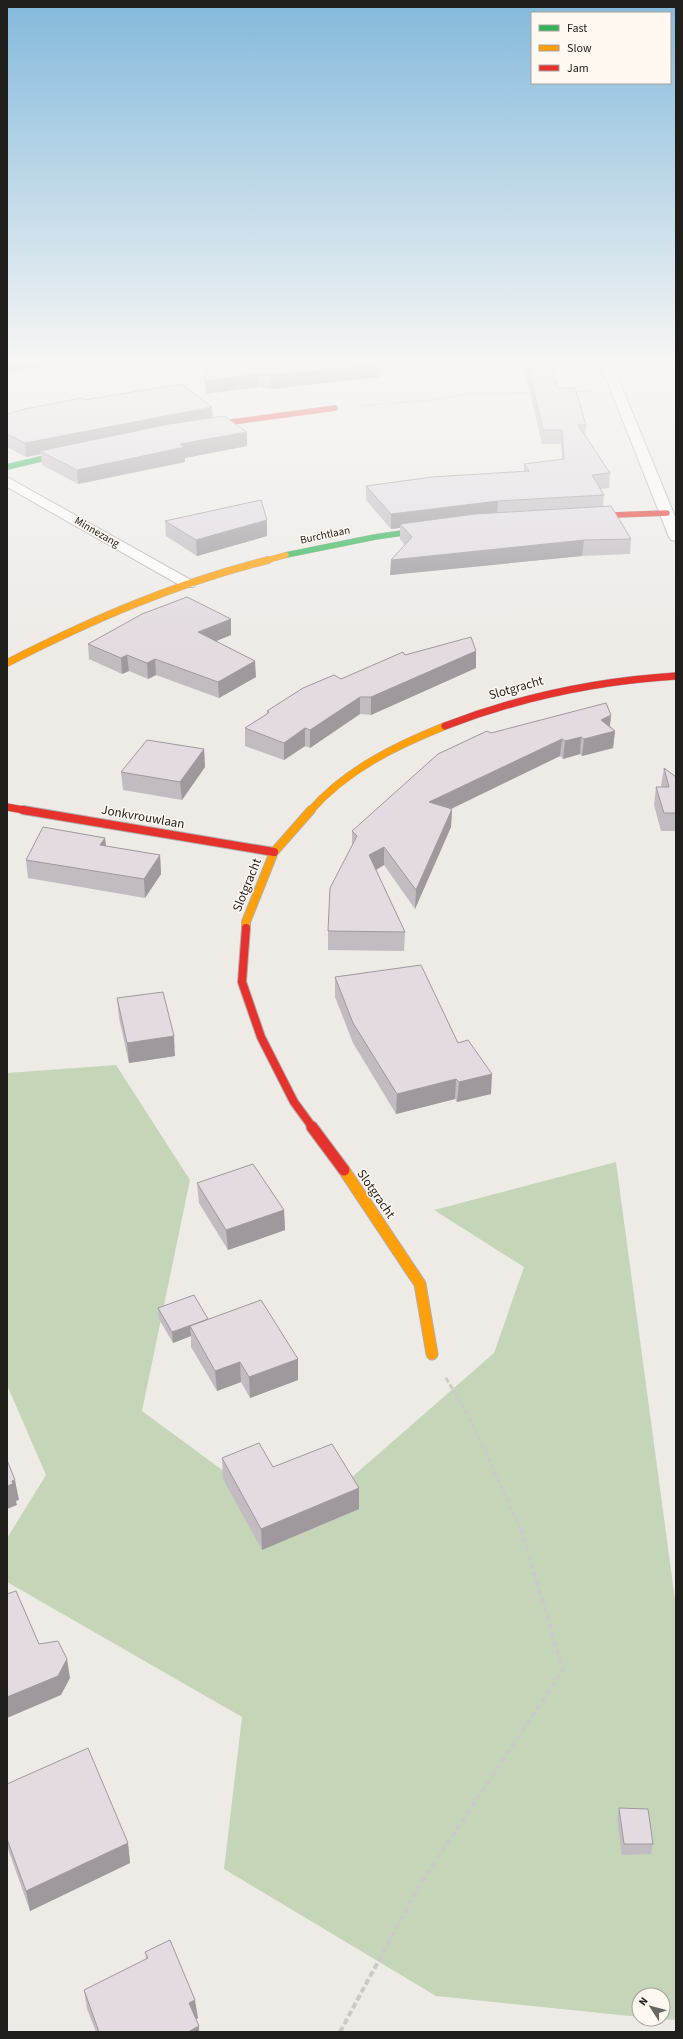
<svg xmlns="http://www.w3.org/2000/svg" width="683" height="2039" viewBox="0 0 683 2039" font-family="'Source Sans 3',sans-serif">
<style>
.forest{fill:#c5d6b8}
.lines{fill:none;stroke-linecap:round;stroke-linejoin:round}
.street-casing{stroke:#b1aeac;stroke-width:2}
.fast-casing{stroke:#b1aeac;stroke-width:6}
.slow-far3-casing{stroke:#b1aeac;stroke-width:6}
.slow-far2-casing{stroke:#b1aeac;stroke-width:8}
.slow-far1-casing{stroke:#b1aeac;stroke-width:10}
.slow-casing{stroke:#b1aeac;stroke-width:13}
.jam-far3-casing{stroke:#b1aeac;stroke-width:6}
.jam-far2-casing{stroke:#b1aeac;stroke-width:8}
.jam-far1-casing{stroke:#b1aeac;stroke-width:10}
.jam-casing{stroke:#b1aeac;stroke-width:13}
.path-far2{stroke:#cccac9;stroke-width:1.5;stroke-dasharray:2.5 1;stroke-linecap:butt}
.path-far1{stroke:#cccac9;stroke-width:3;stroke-dasharray:5 2.5;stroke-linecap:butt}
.path{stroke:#cccac9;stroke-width:4;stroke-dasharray:6 3;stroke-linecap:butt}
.street{fill:#fcfcfb;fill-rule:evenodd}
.fast{stroke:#30b455;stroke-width:5.5}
.slow-far3{stroke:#ff9f0a;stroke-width:5.5}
.slow-far2{stroke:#ff9f0a;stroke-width:7}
.slow-far1{stroke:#ff9f0a;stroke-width:8}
.slow{stroke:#ff9f0a;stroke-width:11}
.jam-far3{stroke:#e5322d;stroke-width:5.5}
.jam-far2{stroke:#e5322d;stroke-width:7}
.jam-far1{stroke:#e5322d;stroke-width:8}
.jam{stroke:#e5322d;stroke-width:11}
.wall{fill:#c3bbc2}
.shaded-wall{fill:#9f999e}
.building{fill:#e3dae2;stroke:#9f999e}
.labels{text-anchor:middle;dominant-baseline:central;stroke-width:3;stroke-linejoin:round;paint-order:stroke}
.far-street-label{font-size:11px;fill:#201e1b;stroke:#fff8f1}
.street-label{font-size:13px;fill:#201e1b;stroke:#fff8f1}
</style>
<rect width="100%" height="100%" fill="#eeebe7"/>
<path class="forest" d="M 116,1065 L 190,1180 L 142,1411 L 297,1525 L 494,1353 L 524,1267 L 434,1210 L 616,1162 L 676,1607 L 676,2020 L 662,2019 L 663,1995 L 639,1995 L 639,2017 L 436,1996 L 224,1869 L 242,1717 L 7,1582 L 7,1538 L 46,1475 L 7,1385 L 7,1073 Z"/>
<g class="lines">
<g class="street-casing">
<path id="street" d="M 600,363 L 612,363 L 676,519 L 676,541 L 671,540 L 669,537 Z
M 7,477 L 193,581 L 196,584 L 193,587 L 183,587 L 7,487 Z"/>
</g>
<g class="fast-casing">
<path id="fast" d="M 7,467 L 70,452
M 286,555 L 375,537 L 430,529"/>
</g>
<g class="slow-far3-casing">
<path id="slow-far3" d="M 264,561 L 286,555"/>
</g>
<g class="slow-far2-casing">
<path id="slow-far2" d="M 7,663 C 91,620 176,583 268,560
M 310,811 C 346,770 395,746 445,726"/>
</g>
<g class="slow-far1-casing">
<path id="slow-far1" d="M 246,928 L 246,922 L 274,852 L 311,810"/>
</g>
<g class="slow-casing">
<path id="slow" d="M 344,1170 L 420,1284 L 432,1354"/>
</g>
<g class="jam-far3-casing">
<path id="jam-far3" d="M 202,426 L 335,408
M 586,516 L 667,513"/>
</g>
<g class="jam-far2-casing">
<path id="jam-far2" d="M 445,726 C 520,697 596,681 676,676
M 7,807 L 29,811"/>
</g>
<g class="jam-far1-casing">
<path id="jam-far1" d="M 23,810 L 274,852
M 246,928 L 242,982 L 261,1037 L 294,1102 L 313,1128"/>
</g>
<g class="jam-casing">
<path id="jam" d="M 312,1127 L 344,1170"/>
</g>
<path class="path-far2" d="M 574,392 L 593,391
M 358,406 L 432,400 L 467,394 L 533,393"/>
<path class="path-far1" d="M 446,1378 L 469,1417 L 521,1530"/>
<path class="path" d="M 340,2032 L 419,1886 L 563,1670 L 521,1529"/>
<use href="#street" class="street"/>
<use href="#fast" class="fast"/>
<use href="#slow-far3" class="slow-far3"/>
<use href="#slow-far2" class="slow-far2"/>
<use href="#slow-far1" class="slow-far1"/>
<use href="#slow" class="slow"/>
<use href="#jam-far3" class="jam-far3"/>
<use href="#jam-far2" class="jam-far2"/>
<use href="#jam-far1" class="jam-far1"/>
<use href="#jam" class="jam"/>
</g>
<path class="wall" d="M 206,363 L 380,364 L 380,377 L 271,389 L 258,387 L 206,394 Z
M 515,363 L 550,363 L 558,388 L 586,425 L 585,435 L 610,473 L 609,488 L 601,489 L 604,495 L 603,507 L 631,539 L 630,554 L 582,556 L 390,575 L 405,545 L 400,539 L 400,528 L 391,529 L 366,500 L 366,486 L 524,471 L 524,464 L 562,460 L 561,444 L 542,444 L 525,371 L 517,371 Z
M 84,400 L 212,418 L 247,432 L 247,446 L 185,458 L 185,462 L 78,484 L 42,465 L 41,454 L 26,457 L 7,447 L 7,414 Z
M 267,520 L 267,536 L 197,556 L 166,536 L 165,521 Z
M 231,635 L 216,641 L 256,677 L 219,698 L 156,675 L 148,679 L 129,671 L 122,674 L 89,659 L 88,644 Z
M 405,655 L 476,668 L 371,715 L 360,714 L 310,748 L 305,746 L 284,760 L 245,746 L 245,728 L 267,714 L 267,711 L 341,679 Z
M 611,715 L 610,726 L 615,731 L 613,748 L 582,756 L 580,754 L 563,759 L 560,756 L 451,809 L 452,809 L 451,827 L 415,909 L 384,865 L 376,870 L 405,932 L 404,951 L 328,950 L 328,931 L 352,846 L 352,831 L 491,733 Z
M 204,749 L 205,767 L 182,800 L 123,790 L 121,772 Z
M 664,768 L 676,777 L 676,835 L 675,831 L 661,831 L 654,805 L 656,787 L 662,787 L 661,785 Z
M 105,838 L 106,846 L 160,855 L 161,874 L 145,898 L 28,878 L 26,860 Z
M 335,977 L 458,1043 L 491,1094 L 457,1102 L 455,1099 L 396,1114 L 353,1043 L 335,997 Z
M 117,998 L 175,1056 L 129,1063 L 119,1018 Z
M 197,1183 L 284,1210 L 285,1230 L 228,1250 L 199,1203 Z
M 158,1308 L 208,1320 L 298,1359 L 298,1380 L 250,1398 L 241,1382 L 217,1391 L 191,1347 L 191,1336 L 173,1343 L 159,1319 Z
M 222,1458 L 359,1509 L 262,1550 L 223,1479 Z
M 7,1784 L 128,1843 L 130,1863 L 30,1911 L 7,1846 Z
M 619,1808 L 653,1844 L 651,1854 L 622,1855 L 617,1819 Z
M 145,1952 L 198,2018 L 196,2019 L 199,2026 L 199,2032 L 96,2032 L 87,2009 L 84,1990 L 146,1959 Z"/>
<path class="shaded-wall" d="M 7,363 L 49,363 L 49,366 L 7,373 Z
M 380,364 L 380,377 L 271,389 L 271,375 Z
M 258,374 L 258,387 L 206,394 L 205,381 Z
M 212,407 L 213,421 L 40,451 L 41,454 L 26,457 L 25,443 Z
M 247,432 L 247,446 L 185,458 L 185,462 L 78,484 L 77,470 L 180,444 Z
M 498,501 L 497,516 L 400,524 L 400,528 L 391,529 L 391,514 Z
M 267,520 L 267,536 L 197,556 L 196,540 Z
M 584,540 L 582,556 L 390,575 L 391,560 Z
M 231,619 L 231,635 L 199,648 L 198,632 Z
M 476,651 L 476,668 L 371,715 L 371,697 Z
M 127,655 L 129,671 L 122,674 L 121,658 Z
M 155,659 L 156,675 L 148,679 L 147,663 Z
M 255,661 L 256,677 L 219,698 L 218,682 Z
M 360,697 L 360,714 L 310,748 L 310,730 Z
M 611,715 L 609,732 L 615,731 L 613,748 L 582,756 L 584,739 L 601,720 Z
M 305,728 L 305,746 L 284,760 L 284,743 Z
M 581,737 L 580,754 L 563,759 L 565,741 Z
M 562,739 L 560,756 L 428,820 L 429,802 Z
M 204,749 L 205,767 L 182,800 L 180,782 Z
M 452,809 L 451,827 L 415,909 L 416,890 Z
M 105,838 L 107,856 L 100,845 Z
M 384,847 L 384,865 L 369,874 L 369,855 Z
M 160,855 L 161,874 L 145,898 L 144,879 Z
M 174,1036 L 175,1056 L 129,1063 L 127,1043 Z
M 492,1074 L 491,1094 L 457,1102 L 459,1082 Z
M 456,1079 L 455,1099 L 396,1114 L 397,1094 Z
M 284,1210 L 285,1230 L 228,1250 L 226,1230 Z
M 208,1319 L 209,1330 L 190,1326 L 191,1336 L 173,1343 L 172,1332 Z
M 298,1359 L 298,1380 L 250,1398 L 249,1377 Z
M 240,1362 L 241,1382 L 217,1391 L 215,1371 Z
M 15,1480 L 19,1500 L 16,1501 L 17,1505 L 7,1509 L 7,1486 L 12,1481 Z
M 359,1488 L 359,1509 L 262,1550 L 261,1529 Z
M 67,1659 L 70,1678 L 61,1695 L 7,1718 L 7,1697 Z
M 128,1843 L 130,1863 L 30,1911 L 26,1891 Z
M 195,2000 L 198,2018 L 191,2022 L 189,2003 Z
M 199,2026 L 199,2032 L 188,2032 Z"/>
<path class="building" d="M 206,363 L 380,363 L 380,364 L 271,375 L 258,374 L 205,381 Z
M 527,363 L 550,363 L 558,388 L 575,388 L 586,425 L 578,425 L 610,473 L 592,475 L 604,495 L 498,501 L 391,514 L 366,486 L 432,477 L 529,471 L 524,464 L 564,459 L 562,430 L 543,430 Z
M 181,384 L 212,407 L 25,443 L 7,434 L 7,414 L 25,409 L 81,398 L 84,400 Z
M 224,416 L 247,432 L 180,444 L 185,447 L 77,470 L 40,451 L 169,424 Z
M 261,500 L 267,520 L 196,540 L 165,521 Z
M 611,506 L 631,539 L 584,540 L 391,560 L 412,537 L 400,524 L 475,514 Z
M 187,597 L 231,619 L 198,632 L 255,661 L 218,682 L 155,659 L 147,663 L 127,655 L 121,658 L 88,644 L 142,614 Z
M 471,637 L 476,651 L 371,697 L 360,697 L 310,730 L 305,728 L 284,743 L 245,728 L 267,714 L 269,712 L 267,711 L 303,688 L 334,675 L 341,679 L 403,652 L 405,655 Z
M 606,703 L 611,715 L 601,720 L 615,731 L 584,739 L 581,737 L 565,741 L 562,739 L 429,802 L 452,809 L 416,890 L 384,847 L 369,855 L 405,932 L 328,931 L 330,888 L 357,836 L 352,831 L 438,754 L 487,731 L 491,733 Z
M 147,740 L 204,749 L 180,782 L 121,772 Z
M 664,768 L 676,777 L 676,813 L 664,813 L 656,787 L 669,787 Z
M 43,827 L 105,838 L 100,845 L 160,855 L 144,879 L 26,860 Z
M 421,965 L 458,1043 L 468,1040 L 492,1074 L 459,1082 L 456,1079 L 397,1094 L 353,1023 L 335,977 Z
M 163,992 L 174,1036 L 127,1043 L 117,998 Z
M 253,1164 L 284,1210 L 226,1230 L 197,1183 Z
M 194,1295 L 208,1319 L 172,1332 L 158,1308 Z
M 261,1300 L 298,1359 L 249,1377 L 240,1362 L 215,1371 L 190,1326 Z
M 259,1443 L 273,1467 L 332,1444 L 359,1488 L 261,1529 L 222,1458 Z
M 7,1460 L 15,1480 L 12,1481 L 13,1484 L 7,1486 Z
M 16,1591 L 39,1644 L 58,1641 L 67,1659 L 58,1676 L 7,1697 L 7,1594 Z
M 88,1748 L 128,1843 L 26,1891 L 7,1839 L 7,1784 Z
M 619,1808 L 648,1809 L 653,1844 L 624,1844 Z
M 170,1940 L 195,2000 L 189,2003 L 199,2026 L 188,2032 L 99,2032 L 84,1990 L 148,1958 L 145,1952 Z"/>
<linearGradient id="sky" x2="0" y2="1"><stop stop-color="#83b9dc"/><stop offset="0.56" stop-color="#f7f6f4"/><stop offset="1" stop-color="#f7f6f4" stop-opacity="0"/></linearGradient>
<rect width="683" height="648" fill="url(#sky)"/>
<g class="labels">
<g class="far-street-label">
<text transform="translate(97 532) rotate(30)">Minnezang</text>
<text transform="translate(325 535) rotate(-12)">Burchtlaan</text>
</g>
<g class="street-label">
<text transform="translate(516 688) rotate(-16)">Slotgracht</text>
<text transform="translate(143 817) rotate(10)">Jonkvrouwlaan</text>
<text transform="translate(247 885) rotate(-68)">Slotgracht</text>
<text transform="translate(376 1194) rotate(55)">Slotgracht</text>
</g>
</g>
<rect width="683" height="2039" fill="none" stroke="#201e1b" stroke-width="16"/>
<rect x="531" y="12" width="140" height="72" fill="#fff8f1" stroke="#a6a19b"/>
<rect x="539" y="25" width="20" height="6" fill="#30b455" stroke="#a6a19b"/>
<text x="567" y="32" font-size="12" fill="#201e1b">Fast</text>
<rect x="539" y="45" width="20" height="6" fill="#ff9f0a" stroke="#a6a19b"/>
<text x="567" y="52" font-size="12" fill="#201e1b">Slow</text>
<rect x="539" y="65" width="20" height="6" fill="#e5322d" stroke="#a6a19b"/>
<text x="567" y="72" font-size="12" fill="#201e1b">Jam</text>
<g transform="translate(651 2007) rotate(306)"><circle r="19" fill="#fff8f1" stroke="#a6a19b"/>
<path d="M0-3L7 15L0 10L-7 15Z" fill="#686662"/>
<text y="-6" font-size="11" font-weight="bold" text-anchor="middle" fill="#201e1b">N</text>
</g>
</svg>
